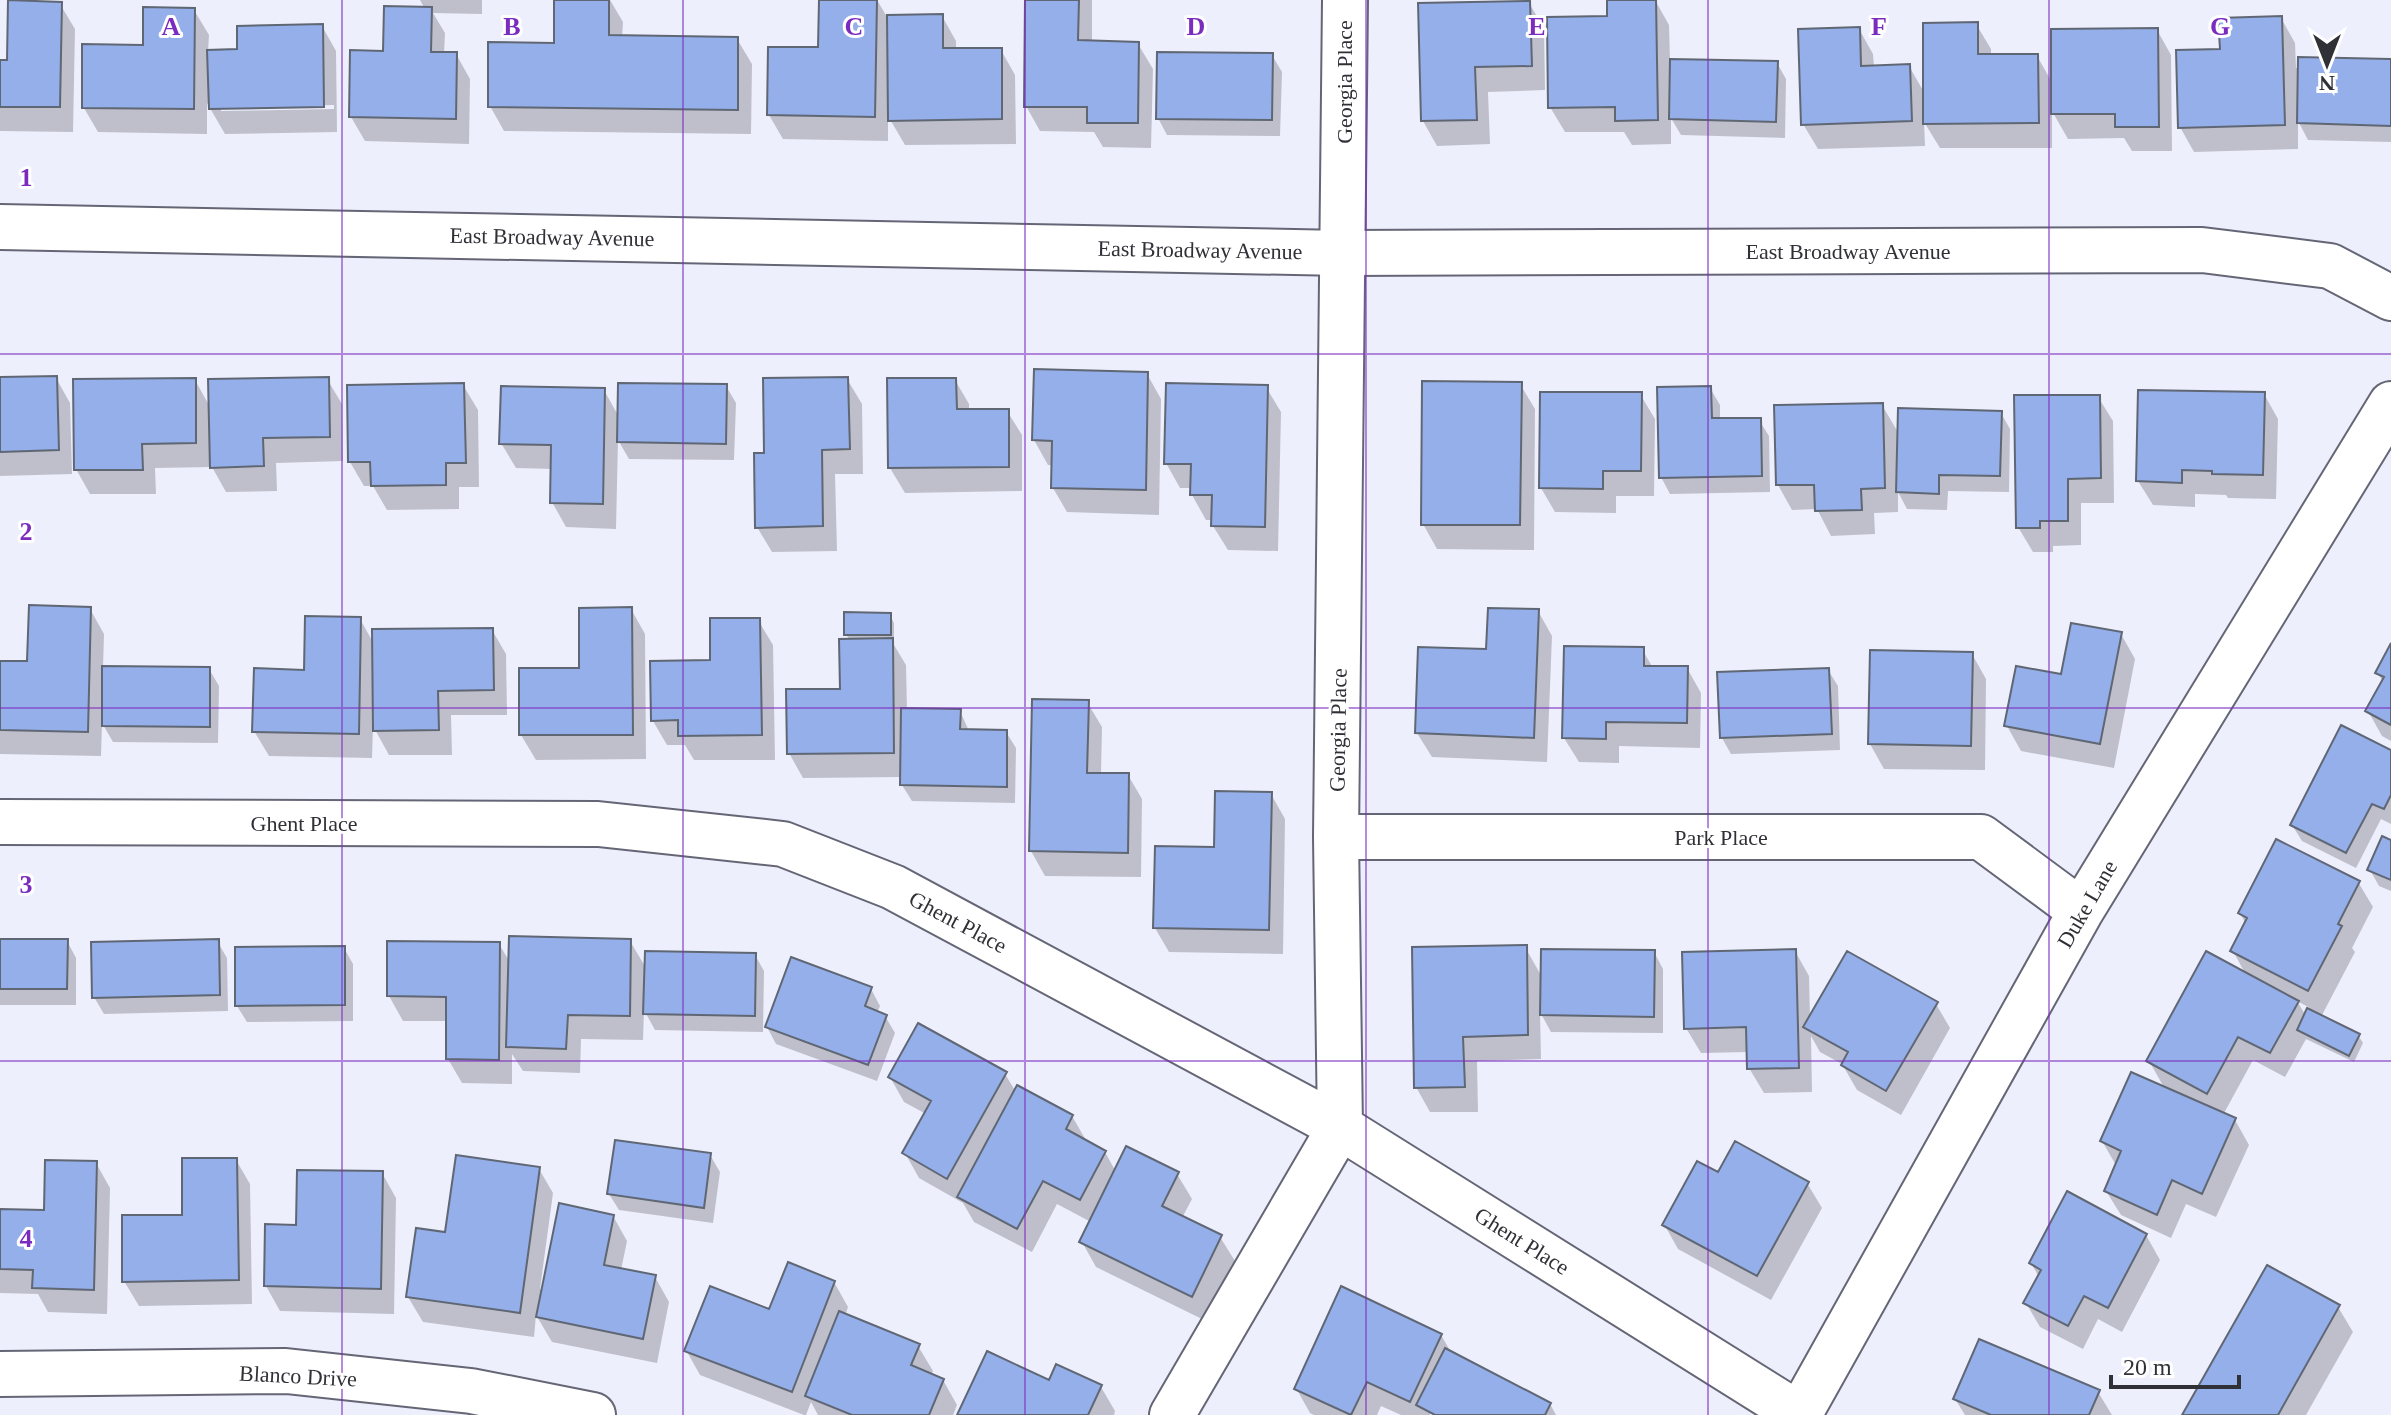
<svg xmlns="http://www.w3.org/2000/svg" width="2391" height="1415" viewBox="0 0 2391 1415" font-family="'Times New Roman',serif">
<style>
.shadow{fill:#0003;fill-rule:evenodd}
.building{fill:#94afe9;stroke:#606774;stroke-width:2}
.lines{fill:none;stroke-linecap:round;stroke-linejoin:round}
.minor-casing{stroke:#656675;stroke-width:48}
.tertiary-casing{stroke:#656675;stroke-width:48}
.minor{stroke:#fff;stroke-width:44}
.tertiary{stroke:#fff;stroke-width:44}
.grid{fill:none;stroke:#7b2cbf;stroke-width:2;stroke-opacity:0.55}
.labels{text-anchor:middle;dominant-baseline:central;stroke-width:6;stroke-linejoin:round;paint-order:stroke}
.street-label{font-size:22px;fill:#303037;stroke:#fff}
.grid-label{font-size:26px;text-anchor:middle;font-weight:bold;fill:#7b2cbf;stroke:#fff;stroke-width:6;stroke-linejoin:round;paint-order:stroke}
</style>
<rect width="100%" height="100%" fill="#eeeffd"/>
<path class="shadow" d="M 420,0 L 482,0 L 482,14 L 433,13 L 445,33 L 444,54 L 456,54 L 470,79 L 469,144 L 365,141 L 351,117 L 385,53 L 425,9 Z
M 556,0 L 610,0 L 623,22 L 622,38 L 737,39 L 752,64 L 751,134 L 504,131 L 490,106 L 556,45 Z
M 821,0 L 877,0 L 887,17 L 942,16 L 956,41 L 956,50 L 1001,50 L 1015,75 L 1016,144 L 905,145 L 888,116 L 888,141 L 783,139 L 769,115 L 820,50 Z
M 1027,0 L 1092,0 L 1092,43 L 1138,44 L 1153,69 L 1151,148 L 1103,147 L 1094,132 L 1040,131 L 1026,106 Z
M 1655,0 L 1669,25 L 1670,61 L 1777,63 L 1786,79 L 1785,138 L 1681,135 L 1671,118 L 1671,144 L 1632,145 L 1624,132 L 1565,132 L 1550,107 Z
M 1529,3 L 1544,28 L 1545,90 L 1488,92 L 1490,144 L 1437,146 L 1423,121 Z
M 60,4 L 75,29 L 73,132 L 0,131 L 0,62 L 9,62 Z
M 194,10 L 209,35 L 208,52 L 239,51 L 322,26 L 336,51 L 337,132 L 225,134 L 207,103 L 207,134 L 98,132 L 84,108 L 145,47 ZM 334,105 L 334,109 L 221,111 L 221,107 Z
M 2281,18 L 2295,43 L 2296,68 L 2391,61 L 2391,142 L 2308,140 L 2298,121 L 2298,149 L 2194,152 L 2180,127 L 2222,51 Z
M 1976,24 L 1991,49 L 1991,56 L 2037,56 L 2053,84 L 2157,30 L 2171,55 L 2172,151 L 2132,151 L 2124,138 L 2068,139 L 2052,111 L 2052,148 L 1940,148 L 1924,122 L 1925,146 L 1818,149 L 1803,124 L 1859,29 L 1873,54 L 1874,67 L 1909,66 L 1925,94 Z
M 1272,55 L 1282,72 L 1280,136 L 1167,135 L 1158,118 Z
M 1147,374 L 1161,399 L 1159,515 L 1067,512 L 1053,488 L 1053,465 L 1048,465 L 1034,440 Z
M 56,378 L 70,403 L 72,474 L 0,476 L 0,379 Z
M 327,379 L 342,404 L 343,461 L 276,463 L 277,491 L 226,492 L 212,467 L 155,468 L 156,494 L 90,494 L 76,469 L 195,380 L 210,407 Z
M 847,379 L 862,404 L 863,474 L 835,474 L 837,551 L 772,552 L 757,527 L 766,455 Z
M 955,380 L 969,404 L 969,411 L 1007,411 L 1022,435 L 1022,491 L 905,493 L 890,468 Z
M 1520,384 L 1535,409 L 1534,550 L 1437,549 L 1423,524 Z
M 463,385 L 478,410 L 479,487 L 459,487 L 459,509 L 387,510 L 373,486 L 364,486 L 350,462 Z
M 726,386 L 736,403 L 734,460 L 629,459 L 618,440 L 616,529 L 566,527 L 552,502 L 553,469 L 516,468 L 501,443 L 604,390 L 619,417 Z
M 1266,387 L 1281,412 L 1278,551 L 1228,550 L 1213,526 L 1213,520 L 1206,520 L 1192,495 L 1192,488 L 1180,488 L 1166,463 Z
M 1710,388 L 1720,405 L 1720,420 L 1759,420 L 1769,436 L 1770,492 L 1670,494 L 1661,477 Z
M 1640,394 L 1655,419 L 1654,496 L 1616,496 L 1616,513 L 1555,512 L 1541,488 Z
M 2264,394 L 2278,419 L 2276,499 L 2228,498 L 2226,495 L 2195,494 L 2195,507 L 2153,505 L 2138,481 Z
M 2098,397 L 2113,421 L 2114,503 L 2081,503 L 2081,545 L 2053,546 L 2053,552 L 2033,552 L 2018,527 Z
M 1882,405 L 1899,434 L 2001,413 L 2010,429 L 2009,492 L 1948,491 L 1947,510 L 1907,509 L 1898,492 L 1898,512 L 1874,513 L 1875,534 L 1831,536 L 1817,509 L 1792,510 L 1778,485 Z
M 90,609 L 104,634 L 103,668 L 209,669 L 219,686 L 218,743 L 113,742 L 102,723 L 101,756 L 0,754 L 0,663 L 29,663 Z
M 631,609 L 645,634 L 646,759 L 536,760 L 521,735 L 581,670 Z
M 1538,611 L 1552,636 L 1547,762 L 1432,757 L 1417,733 L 1488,651 Z
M 890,615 L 894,623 L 894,645 L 906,665 L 907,711 L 960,711 L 969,731 L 1006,732 L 1016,748 L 1015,803 L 912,801 L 902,785 L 902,777 L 803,778 L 789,753 L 842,691 L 850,641 L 846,634 Z
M 360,619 L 374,644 L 492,630 L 506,654 L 507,715 L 451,715 L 452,755 L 389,755 L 373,726 L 372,758 L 269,756 L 254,731 L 306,672 Z
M 758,620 L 773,645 L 775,760 L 694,760 L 685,745 L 667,745 L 653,721 Z
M 2121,634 L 2135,659 L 2114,768 L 2021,751 L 2007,726 L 2062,676 Z
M 2391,648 L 2391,741 L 2382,736 L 2368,711 L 2383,682 L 2378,673 Z
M 1642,649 L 1653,668 L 1687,668 L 1701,693 L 1700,748 L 1619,746 L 1619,763 L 1579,762 L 1564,738 Z
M 1972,654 L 1986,679 L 1985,770 L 1884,769 L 1870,744 Z
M 1828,670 L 1838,686 L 1840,750 L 1731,754 L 1722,738 Z
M 1087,702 L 1102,727 L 1101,775 L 1128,775 L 1142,799 L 1141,877 L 1045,876 L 1031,851 Z
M 2391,752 L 2391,824 L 2381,819 L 2356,868 L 2302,841 L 2292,825 Z
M 1271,794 L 1285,819 L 1283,954 L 1169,952 L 1155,928 L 1216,849 Z
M 2391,842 L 2391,891 L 2379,886 L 2370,870 Z
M 2358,882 L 2373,907 L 2352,948 L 2355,952 L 2321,1017 L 2358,1035 L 2363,1043 L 2354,1062 L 2306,1039 L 2285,1077 L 2253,1060 L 2223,1115 L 2235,1120 L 2249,1145 L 2216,1217 L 2186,1204 L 2171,1238 L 2121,1215 L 2106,1191 L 2117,1167 L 2102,1141 L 2165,1089 L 2149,1061 L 2246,975 L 2233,951 L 2246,924 L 2240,913 ZM 2297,1001 L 2310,1008 L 2306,1016 Z
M 0,941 L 67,941 L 76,958 L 76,1005 L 0,1005 Z
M 217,941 L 227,958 L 228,1011 L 104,1014 L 94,997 Z
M 630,941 L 646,968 L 755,955 L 764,971 L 763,1032 L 655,1030 L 644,1010 L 643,1040 L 581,1039 L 580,1073 L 523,1071 L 512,1054 L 512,1084 L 462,1083 L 448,1059 L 448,1021 L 403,1021 L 389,996 L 499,944 L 511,964 Z
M 1525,947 L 1542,977 L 1654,952 L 1663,969 L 1663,1033 L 1551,1032 L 1540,1012 L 1541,1059 L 1477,1061 L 1478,1112 L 1430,1112 L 1416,1087 Z
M 344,948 L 353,964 L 353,1021 L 247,1022 L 237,1006 Z
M 1795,951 L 1809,976 L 1810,1018 L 1936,1004 L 1950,1028 L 1901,1115 L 1857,1090 L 1842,1064 L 1820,1052 L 1811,1036 L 1812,1092 L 1764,1093 L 1749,1068 L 1749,1052 L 1701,1053 L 1686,1028 Z
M 871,989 L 880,1006 L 877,1013 L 885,1016 L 895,1033 L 877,1081 L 776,1044 L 767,1027 Z
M 1005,1074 L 1016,1092 L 1072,1116 L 1087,1142 L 1105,1152 L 1116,1172 L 1177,1174 L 1192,1199 L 1182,1218 L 1220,1237 L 1235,1261 L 1206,1321 L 1096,1267 L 1082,1242 L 1091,1222 L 1057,1204 L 1032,1252 L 974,1222 L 963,1203 L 919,1178 L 905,1153 L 926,1114 L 904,1102 L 890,1077 Z
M 710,1155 L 720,1172 L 713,1223 L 619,1210 L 609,1194 Z
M 236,1160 L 250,1184 L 252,1304 L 139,1306 L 124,1281 Z
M 96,1163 L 110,1188 L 107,1314 L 48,1312 L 38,1294 L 0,1293 L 0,1211 L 46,1212 Z
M 539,1169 L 553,1193 L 540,1289 L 543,1290 L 613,1216 L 627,1241 L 621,1270 L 655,1277 L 669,1302 L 657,1363 L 552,1342 L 536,1315 L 534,1337 L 423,1322 L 408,1297 Z
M 382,1173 L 396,1198 L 394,1314 L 280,1311 L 266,1286 L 298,1227 Z
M 1719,1175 L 1807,1183 L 1822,1208 L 1771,1300 L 1678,1249 L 1664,1224 Z
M 2146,1235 L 2160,1260 L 2122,1332 L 2098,1319 L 2083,1349 L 2040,1327 L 2026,1303 L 2039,1277 L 2031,1263 Z
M 834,1282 L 848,1307 L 845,1316 L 918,1346 L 933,1371 L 931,1375 L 943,1380 L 957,1405 L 953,1415 L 818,1415 L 811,1402 L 806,1415 L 804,1415 L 700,1375 L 686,1350 Z
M 2338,1307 L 2353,1332 L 2306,1415 L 2184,1415 Z
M 1441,1335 L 1452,1354 L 1550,1404 L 1556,1415 L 1439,1415 L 1430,1410 L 1430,1415 L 1401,1415 L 1381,1406 L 1377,1415 L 1314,1415 L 1310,1413 L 1296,1388 Z
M 1050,1383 L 1101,1387 L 1115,1411 L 1114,1415 L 959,1415 Z
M 2098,1392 L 2112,1415 L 1965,1415 L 1955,1399 Z"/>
<path class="building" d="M 8,0 L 62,2 L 60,107 L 0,107 L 0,60 L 7,60 Z
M 554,0 L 609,0 L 609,35 L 738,37 L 738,110 L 488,107 L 488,42 L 554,43 Z
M 819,0 L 877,0 L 875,117 L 767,115 L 768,47 L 818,47 Z
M 1025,0 L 1079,0 L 1078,40 L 1139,42 L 1138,123 L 1087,123 L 1087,107 L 1024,107 Z
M 1607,0 L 1656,0 L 1658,120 L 1615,121 L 1615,107 L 1548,108 L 1547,17 L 1607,16 Z
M 1530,1 L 1532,66 L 1475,67 L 1477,120 L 1421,121 L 1418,3 Z
M 384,6 L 432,7 L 431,52 L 457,52 L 456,119 L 349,117 L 350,50 L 383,51 Z
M 143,7 L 195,8 L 194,109 L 82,108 L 82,44 L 143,45 Z
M 943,14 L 943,48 L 1002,48 L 1002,119 L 888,121 L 887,15 Z
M 2282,16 L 2285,125 L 2178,128 L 2176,50 L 2220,49 L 2218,18 Z
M 1978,22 L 1978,54 L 2038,54 L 2039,123 L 1923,124 L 1923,23 Z
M 323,24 L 324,107 L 209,109 L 207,50 L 237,49 L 237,26 Z
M 1860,27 L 1861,66 L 1910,64 L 1912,121 L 1801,125 L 1798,29 Z
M 2158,28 L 2159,127 L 2115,127 L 2115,114 L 2051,114 L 2051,29 Z
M 1157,52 L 1273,53 L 1272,120 L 1156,119 Z
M 2298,57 L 2391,59 L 2391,126 L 2297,123 Z
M 1670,59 L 1778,61 L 1776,122 L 1669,119 Z
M 1034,369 L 1148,372 L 1146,490 L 1051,488 L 1052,441 L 1032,440 Z
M 57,376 L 59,450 L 0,452 L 0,377 Z
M 329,377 L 330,437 L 263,438 L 264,466 L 210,468 L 208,379 Z
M 848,377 L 850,449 L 822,450 L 823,526 L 755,528 L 754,453 L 764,453 L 763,378 Z
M 196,378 L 196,443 L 142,444 L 143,470 L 74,470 L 73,379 Z
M 887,378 L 956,378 L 957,409 L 1009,409 L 1009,467 L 888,468 Z
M 1422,381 L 1522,382 L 1520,525 L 1421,525 Z
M 464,383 L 466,463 L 446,463 L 446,485 L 371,486 L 370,462 L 348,462 L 347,385 Z
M 618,383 L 727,384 L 726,444 L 617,442 Z
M 1166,383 L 1268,385 L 1265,527 L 1211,526 L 1212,495 L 1190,495 L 1191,464 L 1164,464 Z
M 501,386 L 605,388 L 603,504 L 550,503 L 551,445 L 499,444 Z
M 1711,386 L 1712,418 L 1761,418 L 1762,476 L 1659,478 L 1657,387 Z
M 2138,390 L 2265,392 L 2263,475 L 2212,474 L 2212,471 L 2182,470 L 2182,483 L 2136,481 Z
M 1540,392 L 1642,392 L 1641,471 L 1603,471 L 1603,489 L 1539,488 Z
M 2014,395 L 2100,395 L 2101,478 L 2068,479 L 2068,521 L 2040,521 L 2040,528 L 2016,528 Z
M 1883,403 L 1885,488 L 1861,489 L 1862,510 L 1815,511 L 1814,485 L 1776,485 L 1774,405 Z
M 1898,408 L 2002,411 L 2000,476 L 1939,475 L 1939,494 L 1896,492 Z
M 29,605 L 91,607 L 88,732 L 0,730 L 0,661 L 27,661 Z
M 632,607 L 633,735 L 519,735 L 519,668 L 579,668 L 579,608 Z
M 1488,608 L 1539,609 L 1534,738 L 1415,733 L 1418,647 L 1486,649 Z
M 844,612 L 891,613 L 891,635 L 844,635 Z
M 305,616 L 361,617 L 359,734 L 252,732 L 254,668 L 304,670 Z
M 710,618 L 760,618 L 762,735 L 678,736 L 678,720 L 651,721 L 650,661 L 710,660 Z
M 2071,623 L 2122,632 L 2100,744 L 2004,726 L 2016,666 L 2061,674 Z
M 493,628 L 494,690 L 438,691 L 439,730 L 373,731 L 372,629 Z
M 893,638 L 894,753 L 787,754 L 786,689 L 840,689 L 839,639 Z
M 2391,643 L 2391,725 L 2365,711 L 2384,677 L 2375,673 Z
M 1564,646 L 1644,647 L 1644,666 L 1688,666 L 1687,723 L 1606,722 L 1606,739 L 1562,738 Z
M 1870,650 L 1973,652 L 1971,746 L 1868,744 Z
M 102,666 L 210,667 L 210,727 L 102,726 Z
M 1829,668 L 1832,734 L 1720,738 L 1717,672 Z
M 1032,699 L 1089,700 L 1087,773 L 1129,773 L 1128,853 L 1029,851 Z
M 901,708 L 961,709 L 960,729 L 1007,730 L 1007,787 L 900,785 Z
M 2341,725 L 2391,750 L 2391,795 L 2384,809 L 2372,804 L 2346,853 L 2290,825 Z
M 1215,791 L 1272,792 L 1269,930 L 1153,928 L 1155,846 L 1214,847 Z
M 2382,836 L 2391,840 L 2391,880 L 2367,870 Z
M 2276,839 L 2360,881 L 2338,924 L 2342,926 L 2308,991 L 2230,951 L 2247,918 L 2238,913 Z
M 509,936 L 631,939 L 630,1016 L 568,1015 L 566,1049 L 506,1047 Z
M 0,939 L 68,939 L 67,989 L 0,989 Z
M 219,939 L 220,995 L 92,998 L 91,942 Z
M 387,941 L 500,942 L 499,1060 L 446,1059 L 446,997 L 387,996 Z
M 1527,945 L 1528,1035 L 1463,1037 L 1465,1087 L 1414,1088 L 1412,947 Z
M 345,946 L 345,1005 L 235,1006 L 235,947 Z
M 1541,949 L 1655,950 L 1654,1017 L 1540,1015 Z
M 1796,949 L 1799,1068 L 1747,1069 L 1746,1027 L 1684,1029 L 1682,952 Z
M 645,951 L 756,953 L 755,1016 L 643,1014 Z
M 1847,951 L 1938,1002 L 1886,1091 L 1841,1065 L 1848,1052 L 1803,1027 Z
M 2206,951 L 2299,1001 L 2270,1053 L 2238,1037 L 2207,1094 L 2146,1061 Z
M 791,957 L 872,987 L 865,1006 L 887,1015 L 868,1065 L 765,1027 Z
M 2307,1008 L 2360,1034 L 2349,1056 L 2297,1030 Z
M 918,1023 L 1007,1072 L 947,1179 L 902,1153 L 931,1101 L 888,1077 Z
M 2131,1072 L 2236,1118 L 2202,1194 L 2172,1180 L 2157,1215 L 2104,1191 L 2121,1151 L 2100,1141 Z
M 1017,1085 L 1073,1115 L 1066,1129 L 1106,1151 L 1080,1200 L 1043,1181 L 1017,1229 L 957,1197 Z
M 615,1140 L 711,1153 L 704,1208 L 607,1194 Z
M 1735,1141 L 1809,1182 L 1757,1276 L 1662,1225 L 1697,1161 L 1718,1172 Z
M 1126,1146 L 1179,1172 L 1162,1206 L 1222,1235 L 1192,1297 L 1079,1242 Z
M 456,1155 L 540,1167 L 520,1313 L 406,1297 L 416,1228 L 445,1232 Z
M 182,1158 L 237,1158 L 239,1280 L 122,1282 L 122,1215 L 182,1215 Z
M 45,1160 L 97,1161 L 94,1290 L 32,1288 L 33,1270 L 0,1269 L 0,1209 L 44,1210 Z
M 297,1170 L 383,1171 L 381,1289 L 264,1286 L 265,1224 L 296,1225 Z
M 2067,1191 L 2147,1234 L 2108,1308 L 2084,1296 L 2068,1326 L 2023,1303 L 2041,1270 L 2029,1263 Z
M 559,1203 L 614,1215 L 604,1265 L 656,1275 L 643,1339 L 536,1317 Z
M 788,1262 L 835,1281 L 792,1392 L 684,1351 L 710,1286 L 769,1309 Z
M 2267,1265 L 2340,1305 L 2278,1415 L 2182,1415 Z
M 1341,1286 L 1442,1334 L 1410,1402 L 1367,1382 L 1351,1415 L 1294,1389 Z
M 839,1311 L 920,1344 L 911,1365 L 944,1379 L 929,1415 L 852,1415 L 805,1396 Z
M 1979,1339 L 2100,1390 L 2089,1415 L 1991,1415 L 1953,1399 Z
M 1445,1348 L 1551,1403 L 1545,1415 L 1435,1415 L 1416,1405 Z
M 987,1351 L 1049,1380 L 1056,1364 L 1102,1385 L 1088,1415 L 957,1415 Z"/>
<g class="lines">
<g class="minor-casing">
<path id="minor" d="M 0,822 L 598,824 L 783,844 L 893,887 L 1340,1127 L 1800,1415
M 1336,837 L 1981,837 L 2081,911
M 0,1374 L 286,1371 L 471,1391 L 593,1415
M 1172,1415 L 1340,1127 L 1336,837 L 1345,0
M 1799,1415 L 2081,911 L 2391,404"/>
</g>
<g class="tertiary-casing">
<path id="tertiary" d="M 0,227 L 1343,253 L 2202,250 L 2330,266 L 2391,298"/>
</g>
<use href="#minor" class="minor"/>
<use href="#tertiary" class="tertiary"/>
</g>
<path class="grid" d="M 342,0 L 342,1415M 683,0 L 683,1415M 1025,0 L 1025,1415M 1366,0 L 1366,1415M 1708,0 L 1708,1415M 2049,0 L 2049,1415M 0,354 L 2391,354M 0,708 L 2391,708M 0,1061 L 2391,1061"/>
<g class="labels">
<g class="street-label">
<text transform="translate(1344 82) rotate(-90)">Georgia Place</text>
<text transform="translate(552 237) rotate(1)">East Broadway Avenue</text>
<text transform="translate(1200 250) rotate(1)">East Broadway Avenue</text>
<text x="1848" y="251">East Broadway Avenue</text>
<text transform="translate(1338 730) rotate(-89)">Georgia Place</text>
<text x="304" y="823">Ghent Place</text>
<text x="1721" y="837">Park Place</text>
<text transform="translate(2087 904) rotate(-60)">Duke Lane</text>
<text transform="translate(958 922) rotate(28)">Ghent Place</text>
<text transform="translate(1522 1241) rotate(32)">Ghent Place</text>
<text transform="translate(298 1376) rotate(3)">Blanco Drive</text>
</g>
</g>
<g class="grid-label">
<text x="171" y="35">A</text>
<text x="512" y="35">B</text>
<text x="854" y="35">C</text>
<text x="1196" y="35">D</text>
<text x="1537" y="35">E</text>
<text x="1879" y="35">F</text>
<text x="2220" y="35">G</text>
<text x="26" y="186">1</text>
<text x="26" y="540">2</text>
<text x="26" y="893">3</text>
<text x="26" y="1247">4</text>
</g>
<g transform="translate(2327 64) rotate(180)" stroke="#ffffff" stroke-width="6" paint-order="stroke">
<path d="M0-6L14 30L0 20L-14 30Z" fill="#303037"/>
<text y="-12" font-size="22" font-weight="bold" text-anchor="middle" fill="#303037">N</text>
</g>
<path d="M2111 1375v12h128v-12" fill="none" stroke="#303037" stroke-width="4"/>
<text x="2123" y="1375" font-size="24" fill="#303037" stroke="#ffffff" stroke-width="6" paint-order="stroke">20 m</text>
</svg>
